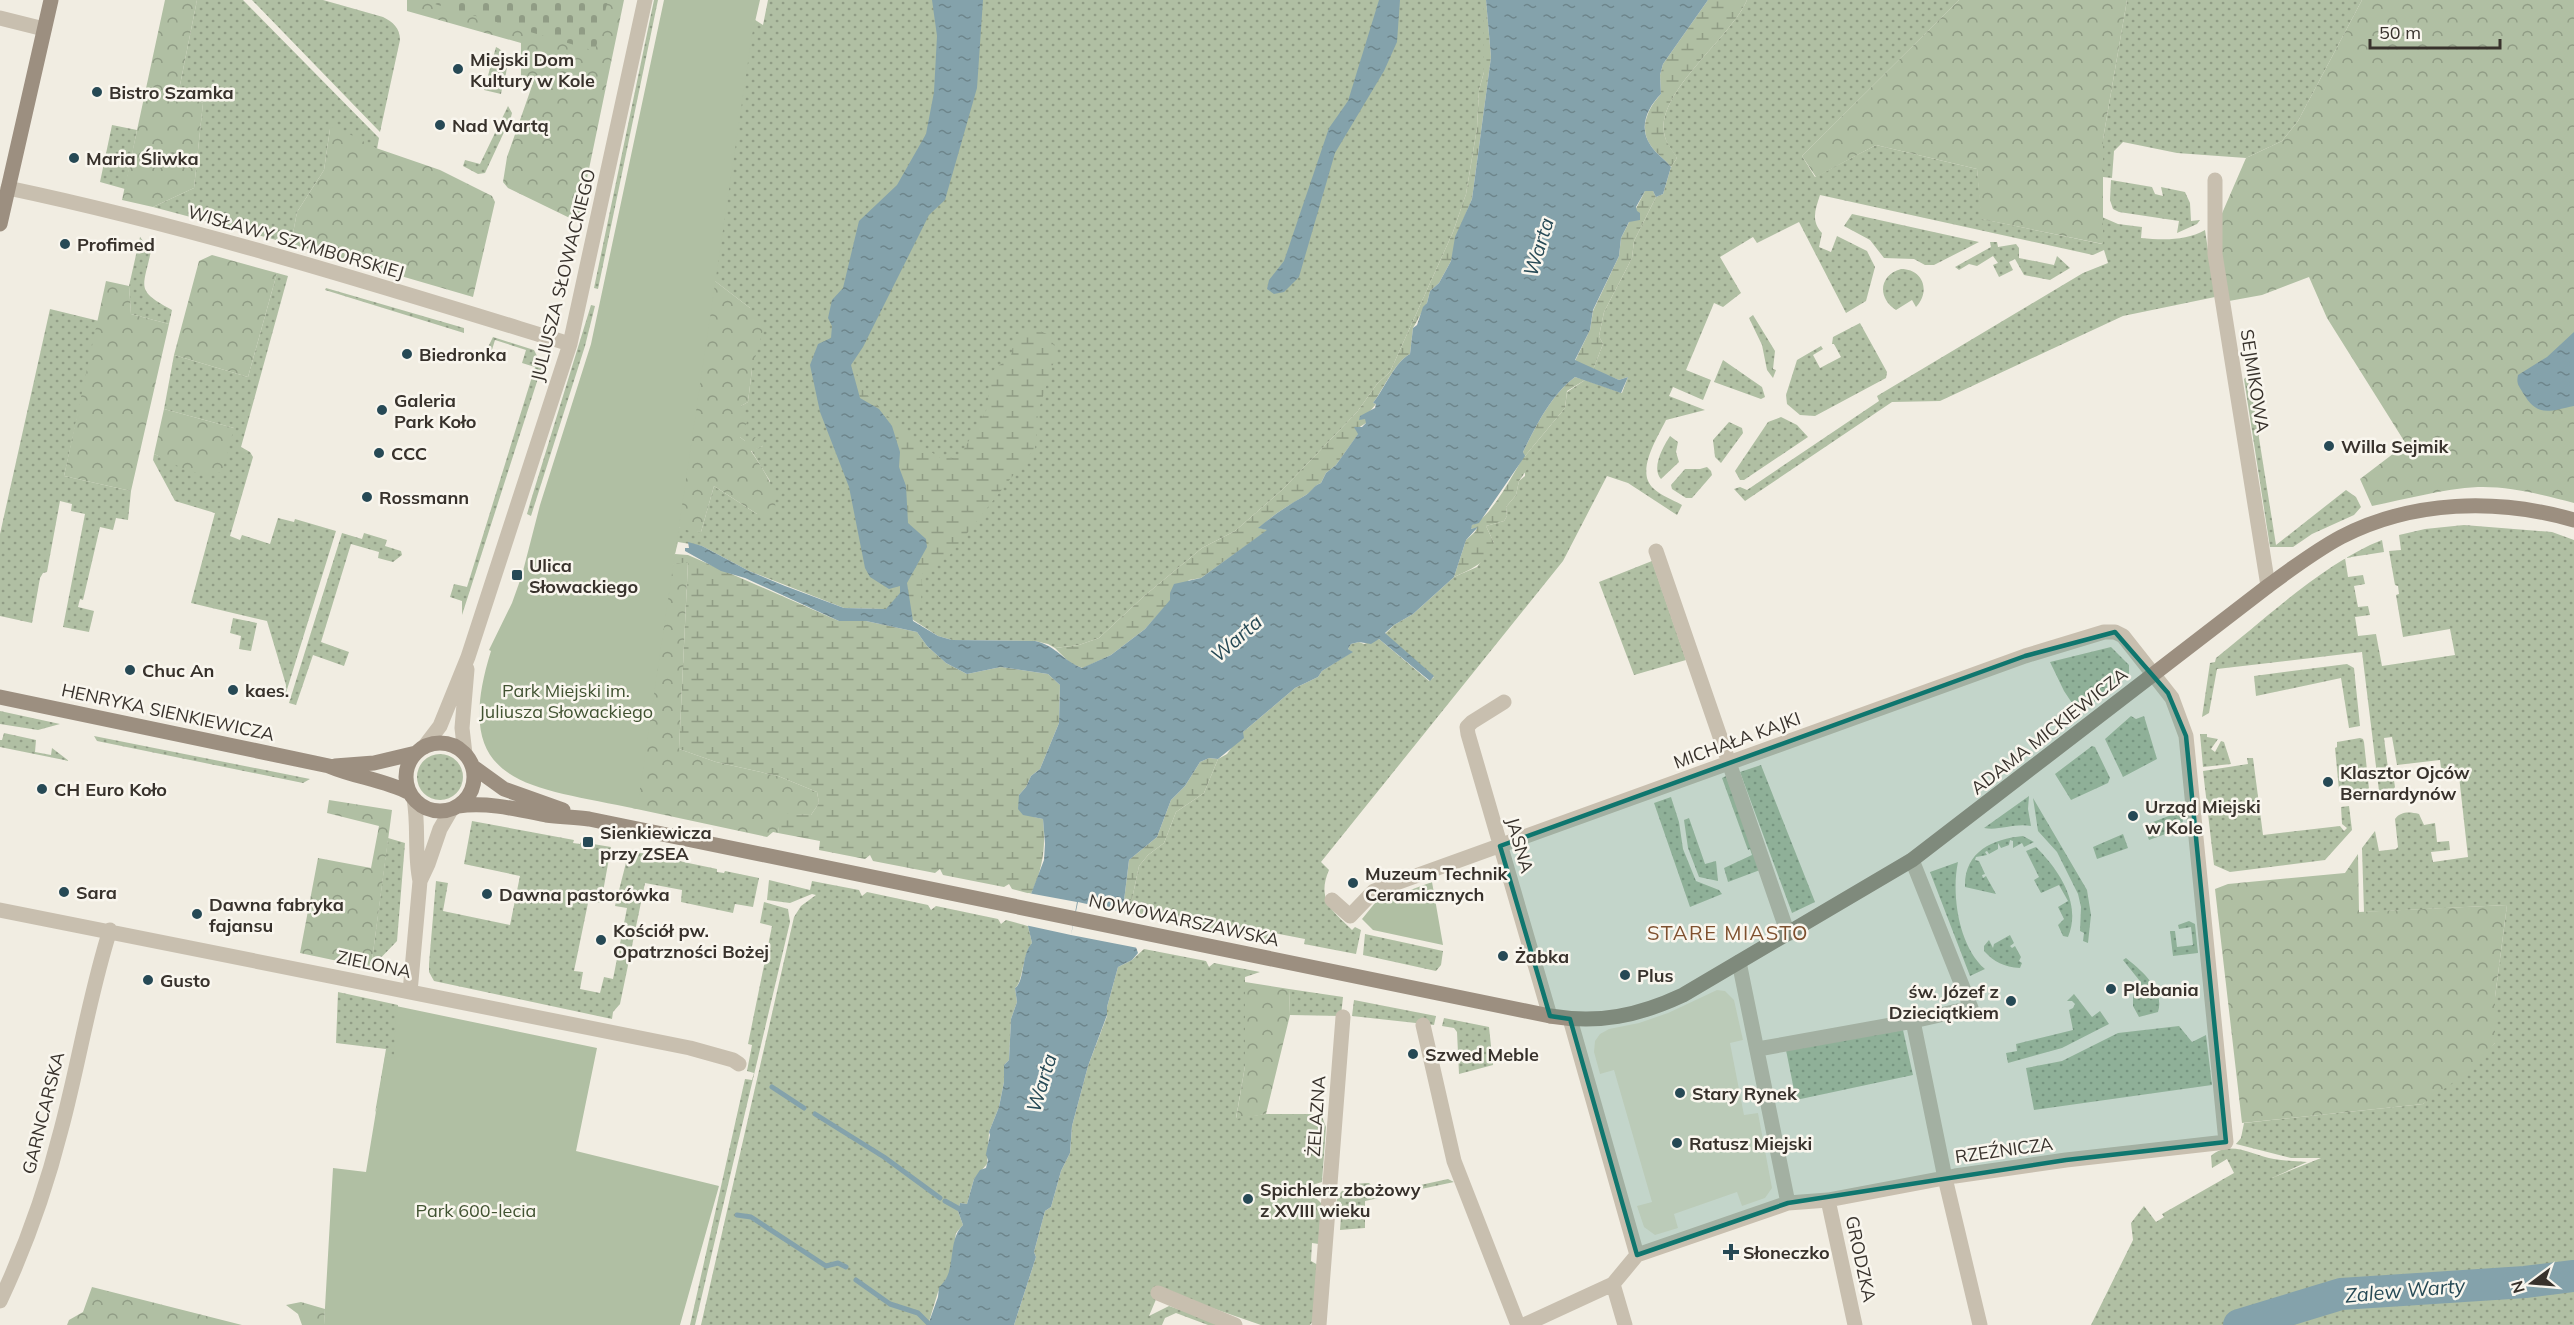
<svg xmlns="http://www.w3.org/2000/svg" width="2574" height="1325" viewBox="0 0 2574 1325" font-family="Mulish,sans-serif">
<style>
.grass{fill:url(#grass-dots)}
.forest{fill:url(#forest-crowns)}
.wetland{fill:url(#wetland-marsh)}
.cemetery{fill:url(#cemetery-stones)}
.park{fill:#b0bfa3}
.plaza{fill:#e7e0cb}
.water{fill:url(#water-ripples)}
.pier{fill:#f1ede2}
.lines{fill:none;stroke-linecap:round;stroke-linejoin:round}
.stream{stroke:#84a2ab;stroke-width:5}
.river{stroke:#84a2ab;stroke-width:32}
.street{stroke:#c8bfaf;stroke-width:15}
.secondary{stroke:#9c8f80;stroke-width:15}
.marked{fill:#0f766e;fill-opacity:0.2;stroke:#0f766e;stroke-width:4.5;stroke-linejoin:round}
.poi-dot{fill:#264955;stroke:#f9f6ee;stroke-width:2}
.labels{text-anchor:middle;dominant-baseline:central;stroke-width:5;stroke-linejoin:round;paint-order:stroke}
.poi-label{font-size:18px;font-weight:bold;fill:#38322c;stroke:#f9f6ee;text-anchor:start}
.street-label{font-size:18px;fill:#38322c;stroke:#f9f6ee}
.park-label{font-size:18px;fill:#415332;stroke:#f9f6ee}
.water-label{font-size:20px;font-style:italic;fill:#264955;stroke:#f9f6ee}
.neighbourhood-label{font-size:20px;letter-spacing:1.5px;fill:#7e502e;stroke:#f9f6ee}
</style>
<defs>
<pattern id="grass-dots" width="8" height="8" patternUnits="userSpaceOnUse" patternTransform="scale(1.5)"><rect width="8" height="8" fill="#b0bfa3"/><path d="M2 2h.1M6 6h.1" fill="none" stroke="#909c85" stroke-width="1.8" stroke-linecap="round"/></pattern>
<pattern id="forest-crowns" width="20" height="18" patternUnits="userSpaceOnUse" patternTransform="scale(1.5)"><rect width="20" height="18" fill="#b0bfa3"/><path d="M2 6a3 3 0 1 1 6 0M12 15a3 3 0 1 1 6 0" fill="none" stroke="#909c85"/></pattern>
<pattern id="wetland-marsh" width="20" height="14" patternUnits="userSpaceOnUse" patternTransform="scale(1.5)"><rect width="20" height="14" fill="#b0bfa3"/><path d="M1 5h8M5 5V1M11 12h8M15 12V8" fill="none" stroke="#909c85"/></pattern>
<pattern id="cemetery-stones" width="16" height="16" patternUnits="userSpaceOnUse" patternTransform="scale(1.5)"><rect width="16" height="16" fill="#b0bfa3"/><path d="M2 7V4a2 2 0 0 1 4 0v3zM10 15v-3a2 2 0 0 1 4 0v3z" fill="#909c85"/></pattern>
<pattern id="water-ripples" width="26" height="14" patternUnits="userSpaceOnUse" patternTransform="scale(1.5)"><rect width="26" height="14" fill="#84a2ab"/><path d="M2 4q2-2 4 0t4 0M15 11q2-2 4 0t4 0" fill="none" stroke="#6d858b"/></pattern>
</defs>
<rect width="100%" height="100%" fill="#f1ede2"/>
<path class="grass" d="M 197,0 L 243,0 L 379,138 L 377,149 L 330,129 L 324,170 L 297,212 L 291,244 L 153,207 L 194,188 L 203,103 L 179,90 Z
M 252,0 L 323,0 L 383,17 C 393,22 400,28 400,40 L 380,132 Z
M 654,0 L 658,0 L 598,289 L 594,288 Z
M 768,0 L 1484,0 L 1484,72 L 1479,90 L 1477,128 L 1466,194 L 1453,232 L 1390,372 L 1377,384 L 1357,412 L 1283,489 L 1235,531 L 1202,548 L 1143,597 L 1099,638 L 1079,645 L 1055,648 L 1048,644 L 1035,641 L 952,640 L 938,636 L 901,612 L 884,609 L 844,608 L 749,571 L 702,546 L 678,542 L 675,554 L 674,526 L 701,532 L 714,486 L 757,514 L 770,481 L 751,450 L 763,446 L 745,441 L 740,437 L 741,406 L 748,402 L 752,369 L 750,308 L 711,278 L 749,16 L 763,25 Z
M 1747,0 L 1959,0 L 1802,156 L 1815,177 L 1876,145 L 1977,169 L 1982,219 L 2102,244 L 2102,217 L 2118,224 L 2142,227 L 2141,238 C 2163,240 2186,241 2205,230 L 2215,297 L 2123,316 L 1940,401 L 1892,402 L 1745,501 L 1734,489 L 1740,487 L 1747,490 L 1879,401 L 1877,396 L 2083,273 L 2108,263 L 2104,250 L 2093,255 L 1820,195 C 1815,210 1811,221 1822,233 L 1819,247 L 1831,252 L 1837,236 L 1867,251 L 1875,267 L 1866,301 L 1846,313 L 1799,222 L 1757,243 L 1753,237 L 1720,257 L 1741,293 L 1723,307 L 1714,303 L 1686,370 L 1711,380 L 1703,400 L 1673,387 L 1669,396 L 1705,410 L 1666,420 C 1658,437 1635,471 1653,488 C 1660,495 1673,500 1682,505 L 1677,515 L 1628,483 L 1607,476 L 1563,561 L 1321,862 L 1329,870 C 1316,900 1333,911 1352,930 L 1355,927 L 1361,930 L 1356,954 L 1304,944 L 1305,939 L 1269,932 L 1266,941 L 1220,931 L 1217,926 L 1212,930 L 1151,917 L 1148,911 L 1143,915 L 1124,913 L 1123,909 L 1132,899 L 1139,866 L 1148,855 L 1164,843 L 1176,812 L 1204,793 L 1218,759 L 1227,754 L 1243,732 L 1295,688 L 1318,677 L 1322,671 L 1352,652 L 1348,649 L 1351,644 L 1359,642 L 1364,644 L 1379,639 L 1429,681 L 1434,677 L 1385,634 L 1394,625 L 1413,614 L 1454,577 L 1477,567 L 1494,543 L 1486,526 L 1504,521 L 1507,516 L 1506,507 L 1516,495 L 1519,481 L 1525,476 L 1525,456 L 1565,408 L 1567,392 L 1585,380 L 1622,393 L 1628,377 L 1619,380 L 1593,370 L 1603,344 L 1599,336 L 1604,312 L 1632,258 L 1634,241 L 1656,197 L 1663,194 L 1671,167 L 1677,158 C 1673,152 1667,144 1665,137 C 1652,95 1731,38 1747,0 Z
M 2127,0 L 2362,0 L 2298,121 L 2282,141 L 2246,158 L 2177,153 L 2123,142 L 2114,151 L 2112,178 L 2103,177 L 2103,139 Z
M 496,47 C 515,56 504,78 501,94 L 484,90 Z
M 508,106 L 512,113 L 511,117 L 485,173 L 478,174 L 463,166 L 465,160 L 480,164 Z
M 112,125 L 137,130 L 125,189 L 100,182 Z
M 2111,180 L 2152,187 L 2155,194 L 2163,196 L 2161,187 L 2185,192 L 2190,203 L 2191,221 L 2200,220 L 2197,224 L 2177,233 L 2179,221 L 2119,212 L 2113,209 L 2110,200 Z
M 1852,214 L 1979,242 L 1934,265 L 1925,265 L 1914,259 L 1884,258 L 1870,240 L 1844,226 Z
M 140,237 L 151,251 C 143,289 135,290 172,310 L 169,324 L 131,314 L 129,286 Z
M 1990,242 L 1997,242 L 1998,247 L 2016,244 L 2019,248 L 2019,258 L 2054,265 L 2057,256 L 2070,268 L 2050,280 L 2024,275 L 2015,259 L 2009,262 L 2013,270 L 1999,277 L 1993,265 L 1998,263 L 1993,256 L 1977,266 L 1969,264 L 1959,270 L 1955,267 L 1991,247 Z
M 1901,269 C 1923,269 1931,291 1916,307 L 1912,300 L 1896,310 C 1877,298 1879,275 1901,269 Z
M 277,273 L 288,276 L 241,447 L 250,452 L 253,457 L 230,536 L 240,540 L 242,535 L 270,544 L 278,518 L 294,522 L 295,519 L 336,531 L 285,696 L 286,685 L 267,621 L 191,603 L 215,513 L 175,501 L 153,460 L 154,454 L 161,457 L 234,428 L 164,409 L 174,355 L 248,377 Z
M 326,288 L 464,328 L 464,333 L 325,290 Z
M 591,305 L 595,306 L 585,346 L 531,516 L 527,514 L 531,500 Z
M 50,309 L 99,321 L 64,476 L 131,491 L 128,520 L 116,518 L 113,530 L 100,527 L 83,600 L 80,599 L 78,607 L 94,611 L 89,632 L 63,627 L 85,514 L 71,511 L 72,504 L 60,501 L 47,572 L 43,573 L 40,578 L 32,623 L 0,616 L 0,534 Z
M 1753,315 L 1775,351 L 1773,369 L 1776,370 L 1773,378 L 1767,370 L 1762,345 L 1749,318 Z
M 1860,323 L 1887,372 L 1886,378 L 1815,416 L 1800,415 L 1787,404 L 1786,395 L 1797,360 L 1821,346 L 1823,349 L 1813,355 L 1820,368 L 1841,357 L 1834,344 L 1832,344 L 1833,337 Z
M 493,337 L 534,350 L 542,366 L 462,615 L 462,601 L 450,597 L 454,584 L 467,587 L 535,367 L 522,363 L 526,350 L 495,340 L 491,353 L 486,351 Z
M 1723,360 L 1762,387 L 1765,397 L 1761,399 L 1714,382 Z
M 2249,375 L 2276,545 L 2346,490 L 2356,497 L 2361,507 L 2354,515 L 2312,534 L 2293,547 L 2270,547 L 2244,379 Z
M 1781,417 L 1797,425 L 1808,437 L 1744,480 L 1740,480 L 1735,471 L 1768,422 Z
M 1729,422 L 1742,428 L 1743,433 L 1721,463 L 1715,457 L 1713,440 Z
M 1670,436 L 1678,442 L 1676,452 L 1679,462 L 1661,479 C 1651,468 1663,447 1670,436 Z
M 1707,467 L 1711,471 L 1712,475 L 1692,498 L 1686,498 L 1672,489 L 1671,485 L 1685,469 L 1700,469 Z
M 2464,525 L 2552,532 L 2574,540 L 2574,1325 L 2091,1325 L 2133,1240 L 2131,1223 L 2144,1206 L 2156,1222 L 2164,1217 L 2162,1214 L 2234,1173 L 2227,1159 L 2212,1168 L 2211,1156 C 2229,1139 2254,1156 2274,1159 C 2285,1161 2296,1161 2307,1162 L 2272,1178 L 2321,1158 L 2291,1158 L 2236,1144 L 2241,1138 L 2244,1123 L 2423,1104 L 2495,1043 L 2495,997 L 2507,905 L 2364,912 L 2362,848 L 2375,831 L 2379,851 L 2396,849 L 2398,847 L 2395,819 C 2401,811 2410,812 2419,814 L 2424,825 L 2435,823 L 2437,842 L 2449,841 L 2450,850 L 2431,852 L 2433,862 L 2468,857 L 2459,776 L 2442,776 L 2440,760 L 2397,765 L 2392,737 L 2384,738 L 2388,768 L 2392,768 L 2395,787 L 2387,799 L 2379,791 L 2362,652 L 2217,669 L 2209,713 L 2202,717 L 2210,663 L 2215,662 L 2216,658 C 2264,620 2325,562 2382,540 L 2384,552 L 2345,558 L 2348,577 L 2363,575 L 2365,584 L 2354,586 L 2358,607 L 2368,606 L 2370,615 L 2355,617 L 2358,636 L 2376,634 L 2382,666 L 2455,655 L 2450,629 L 2403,637 L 2396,595 L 2399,594 L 2398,586 L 2395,585 L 2389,551 L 2401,550 L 2399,535 L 2425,529 Z
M 342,533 L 362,539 L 364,533 L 387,540 L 385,546 L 401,551 L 402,555 L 393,562 L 378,558 L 379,552 L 351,544 L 321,642 L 349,652 L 344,666 L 313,655 L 296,705 L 289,703 Z
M 1652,561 L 1686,660 L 1634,675 L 1599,582 Z
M 233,618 L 257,623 L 251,651 L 239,649 L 241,636 L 230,633 Z
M 2111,647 L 2129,665 L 2129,676 L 2081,712 L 2078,712 L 2064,691 L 2050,662 Z
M 2347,664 L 2354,668 L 2360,726 L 2349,728 L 2341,678 L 2256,696 L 2254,676 Z
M 0,711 L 60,724 L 38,730 L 0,724 Z
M 2131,716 L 2136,719 L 2144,716 L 2157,759 L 2123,777 L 2105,739 Z
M 4,733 L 36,740 L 35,752 L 51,755 L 52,748 L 69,761 L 0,747 L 0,740 L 2,740 Z
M 2200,734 L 2207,734 L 2207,737 L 2218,739 L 2211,749 L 2215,752 L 2221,741 L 2224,742 L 2231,764 L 2203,767 Z
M 94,736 L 310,779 L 303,783 L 97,741 Z
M 2360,738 L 2363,739 L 2364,742 L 2369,789 L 2367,795 L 2340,800 L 2335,748 L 2337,747 L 2337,742 Z
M 2092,746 L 2095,747 L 2110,778 L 2108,783 L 2071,800 L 2055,774 Z
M417 777a23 23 0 1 1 46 0a23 23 0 1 1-46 0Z
M 2247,758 L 2253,758 L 2263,835 L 2340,826 L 2344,831 L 2347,828 L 2342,824 L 2341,807 L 2349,806 L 2352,830 L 2325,860 L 2230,872 L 2214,865 L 2203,771 L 2248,764 Z
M 1761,765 L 1815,902 L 1792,913 L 1740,772 Z
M 1726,776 L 1760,870 L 1728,882 L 1724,868 L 1752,855 L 1750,849 L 1748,850 L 1722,778 Z
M 2029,796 L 2028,809 L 2031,826 C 2014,823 1999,831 1984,828 Z
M 1671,797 L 1679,822 L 1683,849 L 1696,881 L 1719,890 L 1722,894 L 1690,907 L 1654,803 Z
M 2033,798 L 2087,890 L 2091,915 L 2088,943 L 2083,941 L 2084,933 L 2080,931 L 2081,907 L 2078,894 L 2057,852 L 2038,831 Z
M 2184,810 L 2182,828 L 2149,840 L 2146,832 L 2149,829 L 2148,824 Z
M 1689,818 L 1705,864 L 1716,861 L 1718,881 L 1699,877 L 1688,848 L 1684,820 Z
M 472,821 L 574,840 L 573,843 L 580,844 L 581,842 L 611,847 L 601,903 L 589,900 L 588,903 L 574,971 L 583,972 L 580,989 L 600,993 L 604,977 L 613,979 L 627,908 L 615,906 L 629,851 L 647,854 L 647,857 L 654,858 L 655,856 L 717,869 L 717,872 L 724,873 L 725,871 L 759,878 L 753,907 L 735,904 L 733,913 L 681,902 L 682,890 L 645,883 L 620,1004 L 613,1012 L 612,1019 L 434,981 L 429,972 L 429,964 L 436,881 L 448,883 L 443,911 L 510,925 L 520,876 L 464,864 Z
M 2123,834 L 2128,848 L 2097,859 L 2093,847 Z
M 2023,836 L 2034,842 L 2024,847 L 2022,843 L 2013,848 L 2013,841 L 2010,840 L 2009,845 L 2001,848 L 1998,843 L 1998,849 L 1989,854 L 1987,851 L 1985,852 L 1987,855 L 1976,857 L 1975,860 L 1979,861 L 1985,874 L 1982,875 L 1983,878 L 1986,876 L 1996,894 L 1965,887 C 1964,852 1992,839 2023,836 Z
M 388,838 L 405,843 L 397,941 L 371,968 Z
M 2036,847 C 2059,870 2082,904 2068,937 L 2063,936 L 2058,925 L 2064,919 L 2058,907 L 2068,901 L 2059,885 L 2041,893 L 2034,880 L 2039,877 L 2026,851 Z
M 1958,862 C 1951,895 1959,947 1985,969 L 1970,976 L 1930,872 Z
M 769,880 L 810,890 L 812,881 L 859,890 L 862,896 L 867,892 L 928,905 L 931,910 L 936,906 L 998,919 L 1001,924 L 1006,920 L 1028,926 L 1032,943 C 1022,956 1023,983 1015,988 L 1017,1002 L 1011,1019 L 1009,1060 L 1004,1065 L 1004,1082 L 999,1107 L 989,1132 L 987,1164 L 974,1179 L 967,1204 L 960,1203 L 958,1211 L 963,1225 L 956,1233 L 950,1273 L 938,1292 L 928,1325 L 701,1325 L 794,917 L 801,906 L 816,895 L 812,894 L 790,903 L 767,900 Z
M 764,902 L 788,909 L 790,922 L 695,1325 L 690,1325 L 745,1079 L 752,1080 L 754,1073 L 747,1071 L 752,1045 L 748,1044 L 772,926 L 760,923 Z
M 2189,921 L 2195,924 L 2198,953 L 2173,956 L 2170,931 L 2175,931 L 2177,947 L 2193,945 L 2191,927 L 2179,929 L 2178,925 Z
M 1365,934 L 1443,951 L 1441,965 L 1436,971 L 1363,955 Z
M 2010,935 L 2014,943 L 2010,946 L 2012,948 L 2015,946 L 2021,957 L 2019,961 L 2022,963 L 2020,968 C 2004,967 1994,962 1984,951 L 1984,946 L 1989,940 L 1993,948 L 1994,944 Z
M 1144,949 L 1206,961 L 1209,967 L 1214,963 L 1260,972 L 1245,977 L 1245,1066 L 1236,1118 L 1266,1114 L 1321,1114 L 1326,1127 L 1322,1182 L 1312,1185 L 1311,1197 L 1317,1199 L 1321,1203 L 1319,1244 L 1312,1243 L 1311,1261 L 1318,1265 L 1315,1318 L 1310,1325 L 1261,1325 L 1160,1290 L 1149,1316 L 1169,1306 L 1224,1325 L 1208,1325 L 1176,1313 L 1165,1318 L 1162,1325 L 1014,1325 L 1036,1257 L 1034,1252 L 1045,1211 L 1051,1207 L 1061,1171 L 1070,1153 L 1072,1126 L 1088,1066 L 1107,1016 L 1107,1007 L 1118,967 L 1132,960 Z
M 2126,958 C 2142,971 2165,990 2158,1012 L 2139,1017 L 2133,1006 L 2133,995 L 2141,988 L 2137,982 L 2139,980 L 2123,960 Z
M 1289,989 L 1343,997 L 1341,1016 L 1290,1015 Z
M 338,992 L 398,1005 L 398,1052 L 375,1113 L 386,1049 L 336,1043 Z
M 2074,994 L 2092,1017 L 2100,1011 L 2109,1024 L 2062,1048 L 2008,1063 L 2006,1053 L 2017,1051 L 2016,1044 L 2073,1030 L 2069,1010 L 2073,1008 L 2075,1004 L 2072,1001 L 2067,1001 Z
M 1354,1000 L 1436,1016 L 1434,1025 L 1352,1016 Z
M 1444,1018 L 1489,1027 L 1493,1065 L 1459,1074 L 1457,1032 L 1454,1028 L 1442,1026 Z
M 2179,1026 L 2192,1042 L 2206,1035 L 2212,1085 L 2034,1110 L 2026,1068 L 2062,1061 L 2118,1033 Z
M 1903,1030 L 1913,1075 L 1796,1100 L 1786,1050 Z
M 1448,1179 L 1454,1182 L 1365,1201 L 1365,1228 L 1340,1230 L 1342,1204 L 1336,1204 C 1339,1186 1353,1183 1369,1183 L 1377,1191 L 1384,1193 Z"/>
<path class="forest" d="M 165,0 L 197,0 L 179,90 L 203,103 L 194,188 L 153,207 L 122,200 Z
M 407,0 L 624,0 L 578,222 L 508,188 L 503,182 L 507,157 L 533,83 L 523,80 L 521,77 L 521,43 L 407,11 Z
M 1959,0 L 2127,0 L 2103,139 L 2103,244 L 1981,219 L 1977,169 L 1876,145 L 1816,177 L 1802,156 Z
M 2362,0 L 2574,0 L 2574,503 C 2544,495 2509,486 2478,487 C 2442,489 2407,499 2372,506 L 2360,479 L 2406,444 L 2327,318 L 2309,277 L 2262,295 L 2229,301 L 2222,257 L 2220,218 L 2246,158 L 2282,141 L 2298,121 Z
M 334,126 L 376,148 L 440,170 L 492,196 L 495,202 L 473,297 L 291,244 L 297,212 L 324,170 L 330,129 Z
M 212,255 L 277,273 L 248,377 L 174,355 L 199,261 Z
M 711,278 L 750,308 L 764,326 L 752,369 L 748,402 L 741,406 L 747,422 L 740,437 L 745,441 L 755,437 L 763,446 L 751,451 C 766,474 778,489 775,518 L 757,514 L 714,486 L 701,532 L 690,531 L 674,526 Z
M 106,281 L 129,286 L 131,314 L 169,324 L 131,491 L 64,476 Z
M 164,409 L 234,428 L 222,472 C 190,477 182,467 154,454 Z
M 688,561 L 679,749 L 716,762 L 778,776 L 817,792 L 819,803 L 811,815 L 781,814 L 778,833 L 773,832 L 767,837 L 632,808 L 669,565 Z
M 329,800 L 392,810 L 371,968 L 300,953 L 318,858 L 371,868 L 379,826 L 327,813 Z
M 2358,854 L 2359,912 L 2507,905 L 2495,997 L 2495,1043 L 2462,1076 L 2423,1104 L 2242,1123 L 2215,889 L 2228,884 L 2345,873 Z
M 1245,982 L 1289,989 L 1290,1015 L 1266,1114 L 1236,1119 L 1245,1066 Z
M 92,1287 L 242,1325 L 67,1325 L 69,1320 L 83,1312 Z
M 301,1302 L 325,1309 L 324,1325 L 302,1325 L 298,1314 L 286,1305 Z"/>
<path class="wetland" d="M 1484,0 L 1486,0 L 1491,57 L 1472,199 L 1459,230 L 1451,261 L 1439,283 L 1430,291 L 1427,303 L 1413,328 L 1410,354 C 1394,363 1385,387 1373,403 L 1376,404 L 1367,415 L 1366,423 L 1358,428 L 1359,433 L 1336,465 L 1326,473 L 1321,483 C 1313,486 1313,491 1306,495 C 1291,504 1272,515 1259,528 L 1268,530 L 1201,578 L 1189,580 L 1145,629 L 1111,655 L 1083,668 L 1071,664 L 1055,648 L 1079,645 L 1099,638 L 1143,597 L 1202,548 L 1235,531 L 1283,489 L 1357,412 L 1377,384 L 1390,372 L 1453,232 L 1466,194 L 1477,128 L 1479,90 L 1484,72 Z
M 1708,0 L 1747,0 C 1731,38 1652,95 1665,137 C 1667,144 1674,152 1677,158 L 1671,167 C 1665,159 1656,154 1651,146 C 1638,128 1648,108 1661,94 L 1660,75 L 1663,64 Z
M 1645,191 L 1653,191 L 1656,197 L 1634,241 L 1632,258 L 1604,312 L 1599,336 L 1603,344 L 1593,370 L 1575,361 L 1590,330 L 1593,311 L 1619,256 L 1621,238 Z
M 1031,327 L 1049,335 L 1057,352 L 1038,412 L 1035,448 L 949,556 L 922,574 L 921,604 L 910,606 L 907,583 L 927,547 L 908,523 L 906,486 L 899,467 L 900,452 L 892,426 L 879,409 L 860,398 L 851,365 L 856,370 L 863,390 L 904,433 L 940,458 L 959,458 L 988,407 L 990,373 L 1011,356 L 1015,335 Z
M 1575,377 L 1585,380 L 1567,391 L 1565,408 L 1525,456 L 1528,468 L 1519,481 L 1516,495 L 1506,507 L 1507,516 L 1504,521 L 1486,526 L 1494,543 C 1488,562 1472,569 1454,577 L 1466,540 L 1475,532 L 1477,528 L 1470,529 L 1472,525 C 1491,518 1513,474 1524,456 L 1523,452 C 1536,426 1551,395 1575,377 Z
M 675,554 L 688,555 L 839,621 L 866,621 L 917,632 L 927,646 L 946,663 L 967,674 L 1001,667 L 1048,674 L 1060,685 L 1059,723 L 1040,769 L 1031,776 L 1026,787 L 1019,795 L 1034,817 L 1043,819 C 1046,846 1043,869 1031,894 L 1012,889 L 1009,884 L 1004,887 L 943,875 L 940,869 L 935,873 L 873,861 L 870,855 L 865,859 L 819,850 L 820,841 L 778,833 L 780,813 L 811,815 L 819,803 L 817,792 L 778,776 L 716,762 L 679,749 L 688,562 L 669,565 L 670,557 Z
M 1209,758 L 1218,759 L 1204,793 L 1176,812 L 1164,843 L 1148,855 L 1139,866 L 1132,899 L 1123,909 L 1129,860 L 1157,837 L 1171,800 L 1185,786 L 1200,762 Z"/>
<path class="cemetery" d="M 421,0 L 608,0 L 595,51 Z"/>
<path class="park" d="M 664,0 L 760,0 L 752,35 L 637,809 C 531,786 448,788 491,651 L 489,650 L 512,603 L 522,575 L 540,505 L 591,344 Z
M 1432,882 L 1443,945 L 1373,930 L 1362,919 L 1375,903 Z
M 396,1006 L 597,1048 L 576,1151 L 719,1186 L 680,1325 L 324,1325 L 333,1168 L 366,1172 L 385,1057 L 394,1058 Z"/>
<path class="plaza" d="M 1717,990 L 1725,991 L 1734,1000 L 1743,1040 L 1730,1043 L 1744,1115 L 1758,1113 L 1772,1188 L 1765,1198 L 1742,1206 L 1737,1192 L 1674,1214 L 1678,1228 L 1655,1235 L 1644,1227 L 1637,1206 L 1652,1202 L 1614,1070 L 1600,1074 L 1594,1052 L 1595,1041 L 1600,1034 L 1609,1029 L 1639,1023 L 1668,1013 Z"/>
<path class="water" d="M 932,0 L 983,0 L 977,88 L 945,200 L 929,215 L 863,347 L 851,365 L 860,398 L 879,409 L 892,426 L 900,452 L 899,467 L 906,486 L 908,523 L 926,539 L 927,547 L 907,583 L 913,621 L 938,636 L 952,640 L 1035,641 C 1057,646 1063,661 1082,668 L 1111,655 L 1145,629 L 1170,600 L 1170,593 L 1174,584 L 1201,578 L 1267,530 L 1258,528 C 1272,516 1290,504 1306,495 C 1312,491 1313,486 1321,483 L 1326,473 L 1336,465 L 1358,434 L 1354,427 L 1362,427 L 1366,423 L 1365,419 L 1359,420 L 1360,416 L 1375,408 L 1376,404 L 1373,403 C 1385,388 1394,363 1410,354 L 1413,328 L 1417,325 L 1423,307 L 1427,303 L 1430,291 L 1439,283 L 1451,261 L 1455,237 L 1472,199 L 1491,57 L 1486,0 L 1708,0 L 1663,64 L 1660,75 L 1661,94 C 1647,108 1638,128 1651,146 C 1656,154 1665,159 1671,167 L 1663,194 L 1656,197 L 1653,191 L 1645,191 L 1636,207 L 1637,211 L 1640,213 L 1640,220 L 1629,222 L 1621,238 L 1619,256 L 1593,310 L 1590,330 L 1575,360 L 1619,380 L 1628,377 L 1621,393 L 1575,377 C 1551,395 1536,426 1523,452 L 1525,456 L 1479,523 L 1472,525 L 1471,529 L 1478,527 L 1466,540 L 1454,577 L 1413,614 L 1394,625 L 1385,633 L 1434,676 L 1430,681 L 1379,639 L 1371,644 L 1359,642 L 1351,644 L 1348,649 L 1353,652 L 1322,671 L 1318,677 L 1295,688 L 1243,732 L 1244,738 L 1218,759 L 1209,758 L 1200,762 L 1185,786 L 1171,800 L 1157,837 L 1129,860 L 1123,909 L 1138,953 L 1132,960 L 1118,967 L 1107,1007 L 1107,1015 L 1088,1066 L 1072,1126 L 1070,1153 L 1061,1171 L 1051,1207 L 1045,1211 L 1034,1252 L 1036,1257 L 1014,1325 L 928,1325 L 938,1297 L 939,1287 C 958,1272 946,1242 963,1225 L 958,1211 L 960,1203 L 967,1204 L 974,1179 L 980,1170 L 986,1168 L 988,1160 L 986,1154 L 990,1135 L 989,1132 L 999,1107 L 1004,1082 L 1004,1065 L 1009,1060 L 1011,1019 L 1017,1002 L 1015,988 C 1025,982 1021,954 1032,943 L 1028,926 L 1031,894 L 1044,860 L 1045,844 L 1043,819 L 1023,815 L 1018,809 L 1019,795 L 1026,787 L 1031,776 L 1040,769 L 1059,723 L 1060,685 L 1048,674 L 1001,667 L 967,674 L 946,663 L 927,646 L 917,632 L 866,621 L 839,621 L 745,578 L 721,571 L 685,551 L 685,548 L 689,548 L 688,542 L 702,546 L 749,571 L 785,586 L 844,608 L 886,609 L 900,593 L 900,586 L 889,589 L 870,577 L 865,568 L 849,487 L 820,412 L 810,365 L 818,344 L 831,338 L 832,326 L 828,318 L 832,300 L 843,288 L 859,221 L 897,185 L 926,134 L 934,92 L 937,36 Z
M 1379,0 L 1400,0 L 1397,42 L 1384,71 L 1335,153 L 1299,277 L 1284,292 L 1274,294 L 1267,289 L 1269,280 L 1284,261 L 1329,128 L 1348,101 Z
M 2574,332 L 2574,406 C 2549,411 2538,418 2523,393 C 2519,386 2516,384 2518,375 L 2547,357 Z"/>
<path class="pier" d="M 1028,893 L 1077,902 L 1071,935 L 1025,925 Z
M 1078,902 L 1127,913 L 1138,948 L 1071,935 Z"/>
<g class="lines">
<path class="stream" d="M 772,1087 L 804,1108
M 815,1114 L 884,1157 L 940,1198
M 945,1201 L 965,1212
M 737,1215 L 751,1217 L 826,1266 L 838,1263 L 846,1267
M 856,1280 L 890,1304 L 918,1313 L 930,1325"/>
<path class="river" d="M 2239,1325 L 2341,1294 L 2525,1282 L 2574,1276"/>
<path class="street" d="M 0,18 L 44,29
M 2215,180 L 2215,254 L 2268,586
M 8,188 C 198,228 384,287 570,344
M 1656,551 L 1788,934
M 1504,702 L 1472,722 L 1467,727 L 1468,734 L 1550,1016
M 424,747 L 440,726 L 468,657 L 570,344 L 645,0
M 465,754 L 462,728 L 467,669
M 414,799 C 419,826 414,854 420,881
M 1332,900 L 1350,916 L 1374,891 L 2025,656 L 2104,632 L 2115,632 L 2123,636 L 2172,698 L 2186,736 L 2226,1142 L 2066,1160 L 1955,1176 L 1828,1200 L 1788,1203 L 1637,1255
M 0,910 L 690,1048 L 733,1060 L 739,1064
M 1739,962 L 1788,1203
M 410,992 L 420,881 L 428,864 L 440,829 L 451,810
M 1570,1019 L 1637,1255
M 1913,1021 L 1945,1178 L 1980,1325
M 1423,1025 L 1454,1161 L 1518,1325
M 1758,1049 L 1913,1021 L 1971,1008 L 1912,860
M 1828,1200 L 1855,1325
M 1613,1284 L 1625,1325
M 1158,1293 L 1235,1325
M 0,1301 C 26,1246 46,1189 61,1130 C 79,1063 89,996 110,930
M 1319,1325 L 1343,1017
M 1524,1325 L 1613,1284 L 1637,1255"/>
<path class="secondary" d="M 0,224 L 51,0
M 0,697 L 329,766 C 355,777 384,780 410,793
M406 777a34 34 0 1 1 68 0a34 34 0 1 1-68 0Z
M 335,766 L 374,763 L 416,753
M 472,766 L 504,789 L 563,810
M 458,806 C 488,802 516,809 546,815 C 560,817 575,817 589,819 L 1550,1016 C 1599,1024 1638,1016 1683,995 L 1912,860 L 2268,586 C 2291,569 2315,551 2341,537 C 2413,500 2497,498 2574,520"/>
</g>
<path class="marked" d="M 2115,632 L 2168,693 L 2186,736 L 2226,1142 L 2066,1160 L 1788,1203 L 1637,1255 L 1570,1019 L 1550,1016 L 1500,846 L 2025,656 Z"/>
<g class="poi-dot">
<circle cx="458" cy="69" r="6"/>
<circle cx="97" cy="92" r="6"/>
<circle cx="440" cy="125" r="6"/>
<circle cx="74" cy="158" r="6"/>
<circle cx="65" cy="244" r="6"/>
<circle cx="407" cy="354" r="6"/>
<circle cx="382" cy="410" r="6"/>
<circle cx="2329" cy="446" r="6"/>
<circle cx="379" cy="453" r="6"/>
<circle cx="367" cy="497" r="6"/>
<rect x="511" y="569" width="12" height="12" rx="3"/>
<circle cx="130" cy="670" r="6"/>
<circle cx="233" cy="690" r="6"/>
<circle cx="2328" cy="782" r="6"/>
<circle cx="42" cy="789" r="6"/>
<circle cx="2133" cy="816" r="6"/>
<rect x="582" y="836" width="12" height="12" rx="3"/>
<circle cx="1353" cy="883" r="6"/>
<circle cx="64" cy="892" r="6"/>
<circle cx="487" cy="894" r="6"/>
<circle cx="197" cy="914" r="6"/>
<circle cx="601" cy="940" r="6"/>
<circle cx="1503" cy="956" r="6"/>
<circle cx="1625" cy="975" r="6"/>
<circle cx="148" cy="980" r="6"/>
<circle cx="2111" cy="989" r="6"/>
<circle cx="2011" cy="1001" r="6"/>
<circle cx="1413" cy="1054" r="6"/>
<circle cx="1680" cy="1093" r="6"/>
<circle cx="1677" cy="1143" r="6"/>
<circle cx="1248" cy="1199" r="6"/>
<path d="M1728 1243h6v6h6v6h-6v6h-6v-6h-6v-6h6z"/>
</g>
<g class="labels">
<g class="poi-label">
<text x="470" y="59">Miejski Dom<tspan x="470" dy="21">Kultury w Kole</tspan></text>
<text x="109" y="92">Bistro Szamka</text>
<text x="452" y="125">Nad Wartą</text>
<text x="86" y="158">Maria Śliwka</text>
<text x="77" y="244">Profimed</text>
<text x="419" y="354">Biedronka</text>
<text x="394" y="400">Galeria<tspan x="394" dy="21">Park Koło</tspan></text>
<text x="2341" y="446">Willa Sejmik</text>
<text x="391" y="453">CCC</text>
<text x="379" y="497">Rossmann</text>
<text x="529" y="565">Ulica<tspan x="529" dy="21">Słowackiego</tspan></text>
<text x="142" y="670">Chuc An</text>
<text x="245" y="690">kaes.</text>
<text x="2340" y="772">Klasztor Ojców<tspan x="2340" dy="21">Bernardynów</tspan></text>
<text x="54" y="789">CH Euro Koło</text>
<text x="2145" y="806">Urząd Miejski<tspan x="2145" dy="21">w Kole</tspan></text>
<text x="600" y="832">Sienkiewicza<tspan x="600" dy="21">przy ZSEA</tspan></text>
<text x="1365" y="873">Muzeum Technik<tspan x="1365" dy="21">Ceramicznych</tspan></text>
<text x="76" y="892">Sara</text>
<text x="499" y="894">Dawna pastorówka</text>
<text x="209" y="904">Dawna fabryka<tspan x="209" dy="21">fajansu</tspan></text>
<text x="613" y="930">Kościół pw.<tspan x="613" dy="21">Opatrzności Bożej</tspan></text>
<text x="1515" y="956">Żabka</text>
<text x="1637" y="975">Plus</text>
<text x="160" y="980">Gusto</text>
<text x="2123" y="989">Plebania</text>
<text x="1999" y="991" text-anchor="end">św. Józef z<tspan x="1999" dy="21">Dzieciątkiem</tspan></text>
<text x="1425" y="1054">Szwed Meble</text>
<text x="1692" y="1093">Stary Rynek</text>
<text x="1689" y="1143">Ratusz Miejski</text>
<text x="1260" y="1189">Spichlerz zbożowy<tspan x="1260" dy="21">z XVIII wieku</tspan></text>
<text x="1743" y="1252">Słoneczko</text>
</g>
<g class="street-label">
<text transform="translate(296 242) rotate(16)">WISŁAWY SZYMBORSKIEJ</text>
<text transform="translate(563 275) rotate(-76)">JULIUSZA SŁOWACKIEGO</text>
<text transform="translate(2255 381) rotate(81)">SEJMIKOWA</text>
<text transform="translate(168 712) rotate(12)">HENRYKA SIENKIEWICZA</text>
<text transform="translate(2049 731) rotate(-38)">ADAMA MICKIEWICZA</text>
<text transform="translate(1737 740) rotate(-20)">MICHAŁA KAJKI</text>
<text transform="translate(1520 845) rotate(74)">JASNA</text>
<text transform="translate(1184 920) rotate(12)">NOWOWARSZAWSKA</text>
<text transform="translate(374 964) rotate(12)">ZIELONA</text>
<text transform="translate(43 1113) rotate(-76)">GARNCARSKA</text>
<text transform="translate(1316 1116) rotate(-86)">ŻELAZNA</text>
<text transform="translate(2004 1150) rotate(-8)">RZEŹNICZA</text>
<text transform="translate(1861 1259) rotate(78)">GRODZKA</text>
</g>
<g class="park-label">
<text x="566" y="690">Park Miejski im.<tspan x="566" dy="21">Juliusza Słowackiego</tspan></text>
<text x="476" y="1210">Park 600-lecia</text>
</g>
<g class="water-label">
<text transform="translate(1538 247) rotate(-73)">Warta</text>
<text transform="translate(1236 638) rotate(-41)">Warta</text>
<text transform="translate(1041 1083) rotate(-73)">Warta</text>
<text transform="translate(2405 1290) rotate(-5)">Zalew Warty</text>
</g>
<g class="neighbourhood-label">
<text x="1728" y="932">STARE MIASTO</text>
</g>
</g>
<g transform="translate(2532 1283) rotate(254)" stroke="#f9f6ee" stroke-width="4.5" paint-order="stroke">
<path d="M0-4.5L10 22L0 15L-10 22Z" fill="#38322c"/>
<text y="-9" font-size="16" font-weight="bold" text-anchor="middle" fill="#38322c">N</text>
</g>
<path d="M2370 39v9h130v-9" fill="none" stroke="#38322c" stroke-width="3"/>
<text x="2379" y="39" font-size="18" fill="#38322c" stroke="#f9f6ee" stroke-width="4.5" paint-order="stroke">50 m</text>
</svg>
